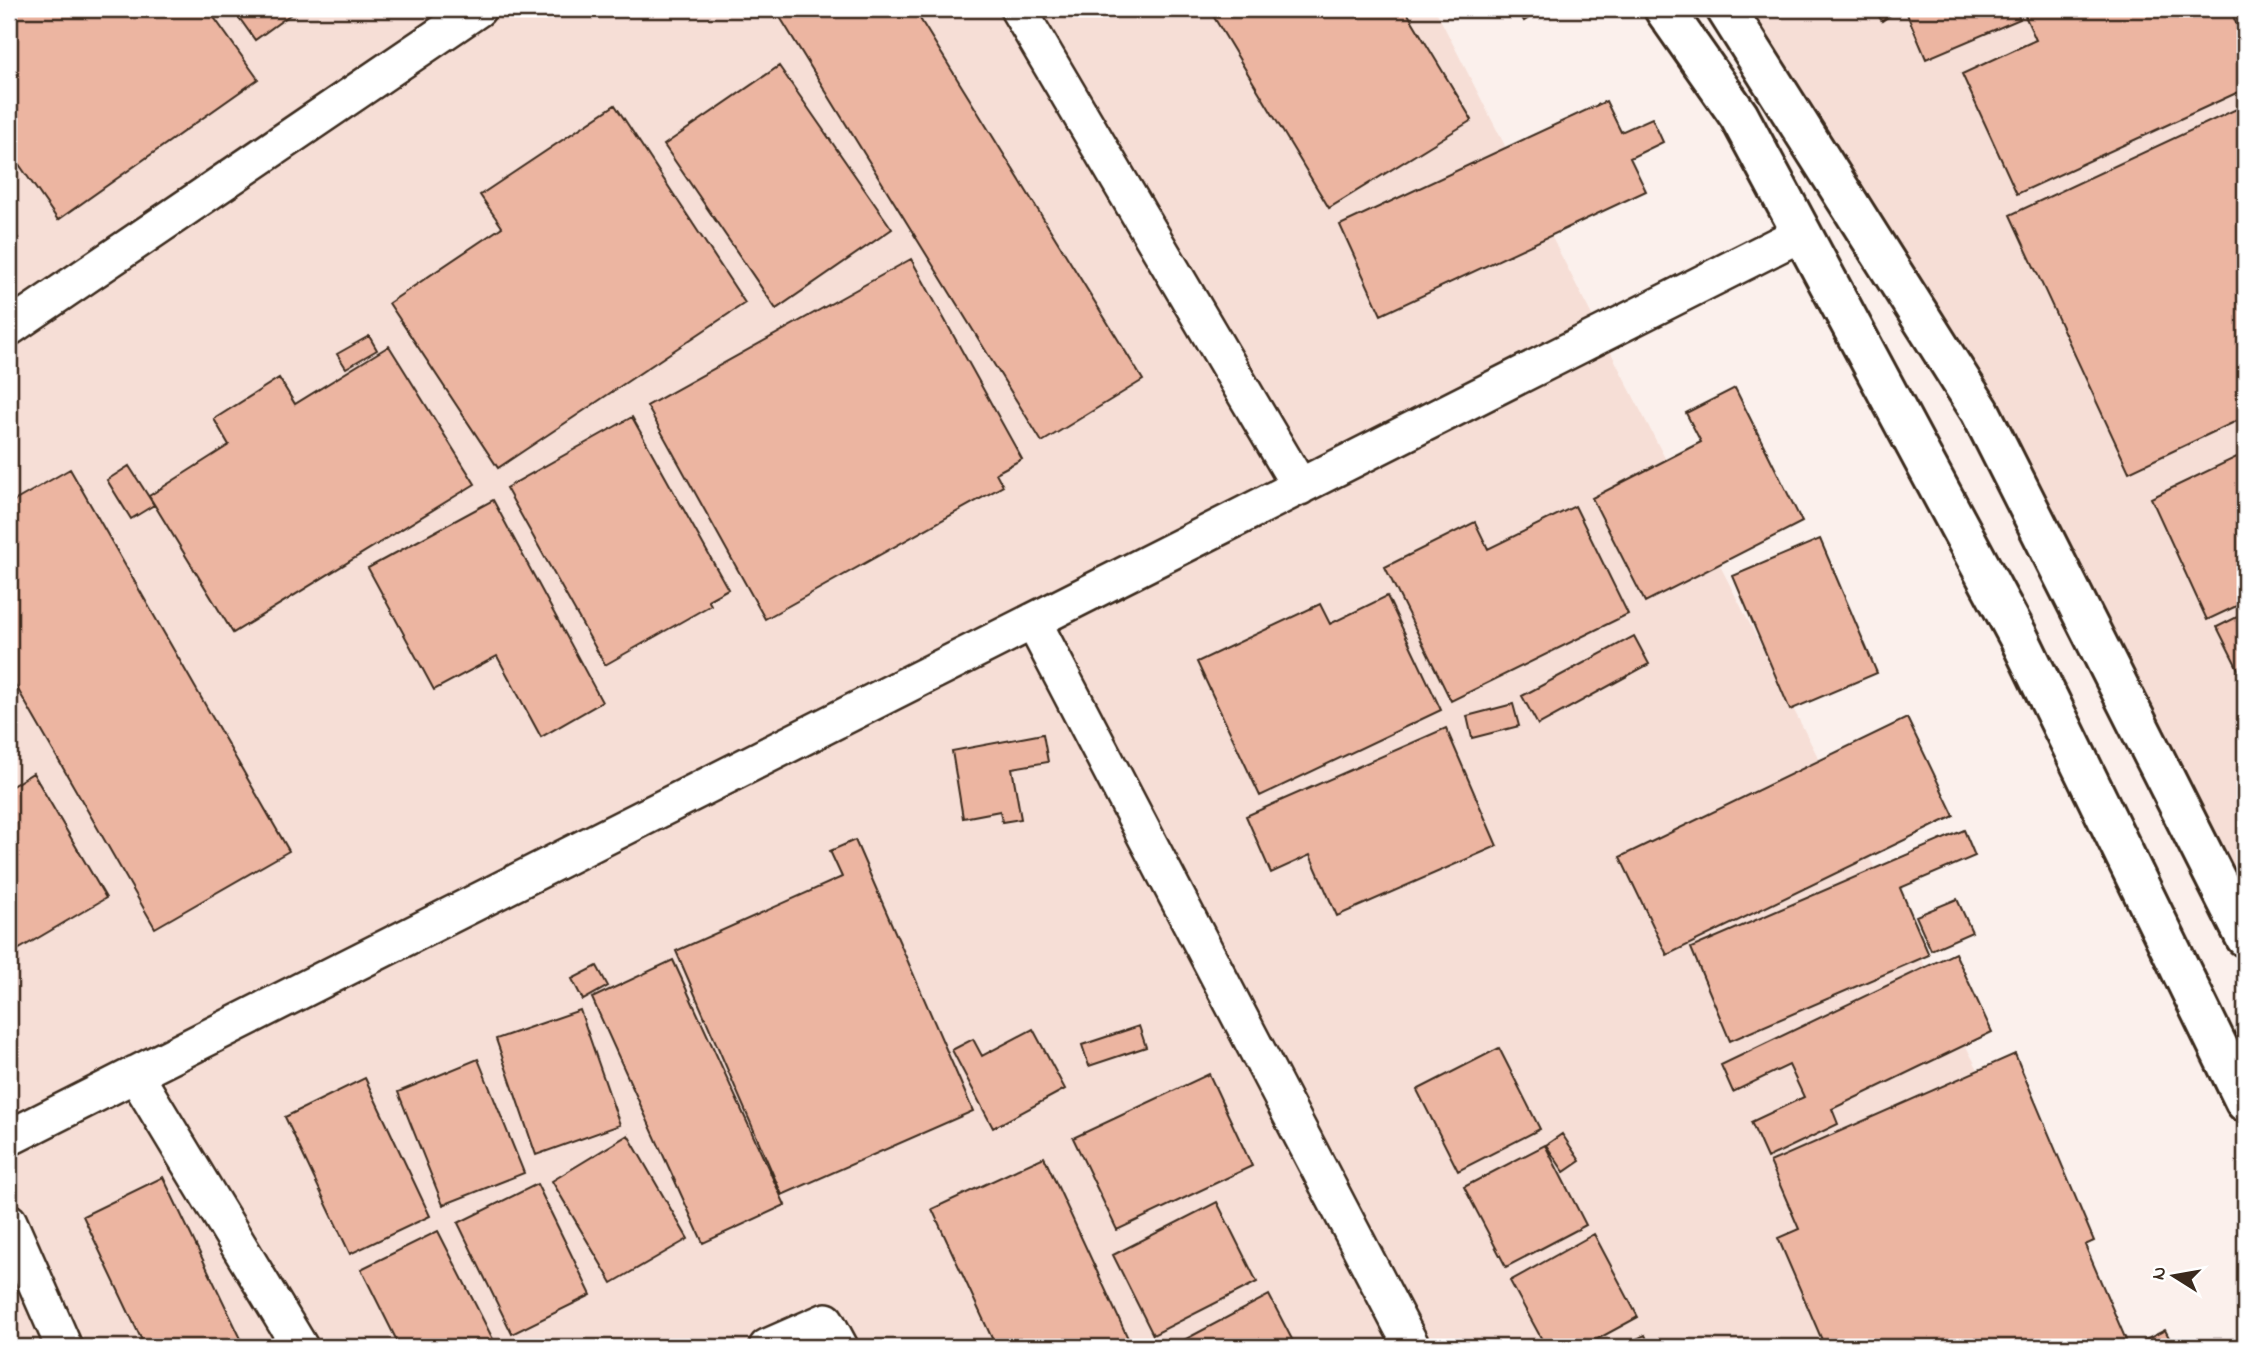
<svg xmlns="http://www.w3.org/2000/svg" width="2254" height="1356" viewBox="0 0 2254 1356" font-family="'Indie Flower',sans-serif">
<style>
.built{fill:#f6ded6}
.building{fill:#ecb5a1;stroke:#3b2a1e;stroke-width:2}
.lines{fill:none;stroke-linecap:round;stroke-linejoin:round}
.minor-casing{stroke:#3b2a1e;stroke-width:40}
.tertiary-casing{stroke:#3b2a1e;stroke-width:44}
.minor{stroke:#fff;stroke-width:35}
.tertiary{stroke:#fff;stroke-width:38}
</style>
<rect width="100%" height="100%" fill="#fbf0ec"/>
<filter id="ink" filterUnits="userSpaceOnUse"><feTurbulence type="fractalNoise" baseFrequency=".0143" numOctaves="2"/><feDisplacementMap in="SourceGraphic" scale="14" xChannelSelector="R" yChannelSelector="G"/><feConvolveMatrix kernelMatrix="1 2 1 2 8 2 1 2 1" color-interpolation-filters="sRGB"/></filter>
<g filter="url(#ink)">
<path class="built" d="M 9,9 L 1435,9 L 2120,1347 L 9,1347 Z
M 1743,9 L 2245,9 L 2245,957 Z"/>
<path class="building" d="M 9,9 L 208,9 L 258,79 L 58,220 L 9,150 Z
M 233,9 L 298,9 L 255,40 Z
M 775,9 L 914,9 L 1143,380 L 1042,442 Z
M 1209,9 L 1405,9 L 1472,120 L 1329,208 Z
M 1517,9 L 1543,9 L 1524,21 Z
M 1874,9 L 1899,9 L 1882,21 Z
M 1905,9 L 2015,9 L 2020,19 L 1926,59 Z
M 2022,9 L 2230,9 L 2245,44 L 2245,89 L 2017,194 L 1962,74 L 2036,40 Z
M 779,66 L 892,229 L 776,309 L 664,145 Z
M 1606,101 L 1621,132 L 1652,118 L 1663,142 L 1630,158 L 1646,191 L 1381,315 L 1340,225 Z
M 615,105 L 745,303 L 498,468 L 389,303 L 502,227 L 480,195 Z
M 2245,105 L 2245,417 L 2129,472 L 2010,215 Z
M 9,226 L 18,238 L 9,245 Z
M 911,259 L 1022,459 L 996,473 L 1003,486 L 765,619 L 647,406 Z
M 369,336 L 377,350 L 346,368 L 337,354 Z
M 389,346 L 475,484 L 233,633 L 149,496 L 229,445 L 214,419 L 279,378 L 295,404 Z
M 1735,388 L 1802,522 L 1645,602 L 1592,498 L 1701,442 L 1686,413 Z
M 632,417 L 728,589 L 708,600 L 711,605 L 605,665 L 506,488 Z
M 2245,453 L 2245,602 L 2207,620 L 2151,498 Z
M 129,466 L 154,505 L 131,519 L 107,480 Z
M 70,469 L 289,851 L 155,928 L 9,674 L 9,504 Z
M 493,500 L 602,702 L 541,737 L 497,656 L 434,690 L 368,568 Z
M 1575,506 L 1628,614 L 1451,701 L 1385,567 L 1475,522 L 1488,549 Z
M 1820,539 L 1877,673 L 1790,710 L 1733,576 Z
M 1387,596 L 1441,710 L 1260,796 L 1197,662 L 1320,604 L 1330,624 Z
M 2245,613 L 2245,683 L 2217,627 Z
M 1634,636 L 1649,664 L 1538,725 L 1522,696 Z
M 1513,704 L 1519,726 L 1472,738 L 1467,716 Z
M 1907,718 L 1954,816 L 1667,955 L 1620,857 Z
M 1446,728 L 1497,846 L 1337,916 L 1310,855 L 1271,873 L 1246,816 Z
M 1043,734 L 1048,762 L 1012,768 L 1021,819 L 1002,822 L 1000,811 L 963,818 L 952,751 Z
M 33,773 L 106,898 L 9,955 L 9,788 Z
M 1964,830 L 1975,856 L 1900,888 L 1929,955 L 1730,1041 L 1691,948 Z
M 855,840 L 973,1111 L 782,1195 L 676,951 L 842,877 L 830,851 Z
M 1957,899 L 1972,932 L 1931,950 L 1916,916 Z
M 1955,953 L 1992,1032 L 1832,1109 L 1838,1124 L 1767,1158 L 1751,1122 L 1804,1097 L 1789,1065 L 1733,1092 L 1721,1065 Z
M 673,960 L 785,1205 L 703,1243 L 592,998 Z
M 597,966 L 608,986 L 583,1000 L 572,979 Z
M 580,1010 L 620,1125 L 536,1155 L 496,1039 Z
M 1139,1026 L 1146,1047 L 1089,1066 L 1082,1045 Z
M 1033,1029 L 1065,1089 L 993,1128 L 952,1050 L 973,1039 L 982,1056 Z
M 1499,1048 L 1540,1129 L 1458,1171 L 1417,1090 Z
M 2015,1054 L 2094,1241 L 2085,1245 L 2126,1340 L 2111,1347 L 1825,1347 L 1778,1238 L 1799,1229 L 1770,1162 Z
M 478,1059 L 524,1173 L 443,1205 L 398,1092 Z
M 1209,1074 L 1252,1166 L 1117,1230 L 1073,1138 Z
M 365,1078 L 430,1216 L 350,1254 L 285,1117 Z
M 1562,1134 L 1580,1161 L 1564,1172 L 1546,1145 Z
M 628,1135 L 688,1239 L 612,1283 L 552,1181 Z
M 1545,1145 L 1586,1225 L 1506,1267 L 1464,1187 Z
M 1044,1157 L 1132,1347 L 996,1347 L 932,1209 Z
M 163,1177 L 245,1347 L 145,1347 L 83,1216 Z
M 537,1184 L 591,1295 L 512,1334 L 458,1223 Z
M 1217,1202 L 1257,1282 L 1153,1335 L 1113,1255 Z
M 438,1231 L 497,1347 L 400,1347 L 361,1269 Z
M 1594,1234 L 1638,1317 L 1583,1347 L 1546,1347 L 1510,1281 Z
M 1269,1295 L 1296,1347 L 1171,1347 Z
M 2165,1330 L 2174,1347 L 2132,1347 Z
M 1645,1335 L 1650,1347 L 1619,1347 Z"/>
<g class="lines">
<g class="minor-casing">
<path id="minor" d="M 1018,9 L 1300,487
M 9,328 L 478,9
M 1033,621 L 1412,1347
M 135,1074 L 300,1347
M 9,1138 L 1802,233
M 9,1222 L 64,1347
M 767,1347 L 826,1321 L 840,1347"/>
</g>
<g class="tertiary-casing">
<path id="tertiary" d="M 1664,9 L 1739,116 L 2019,638 L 2245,1102
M 1726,9 L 1980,411 L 2245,937"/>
</g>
<use href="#minor" class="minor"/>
<use href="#tertiary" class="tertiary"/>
</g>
</g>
<rect width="2254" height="1356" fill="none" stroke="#fff" stroke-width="35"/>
<rect x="18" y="18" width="2219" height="1321" fill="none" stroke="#3b2a1e" stroke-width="2.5" filter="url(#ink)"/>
<g transform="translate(2174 1276) rotate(281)" stroke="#ffffff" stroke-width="5" paint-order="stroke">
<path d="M0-5L12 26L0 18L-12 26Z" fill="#3b2a1e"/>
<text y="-10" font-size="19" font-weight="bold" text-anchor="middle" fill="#3b2a1e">N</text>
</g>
</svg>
